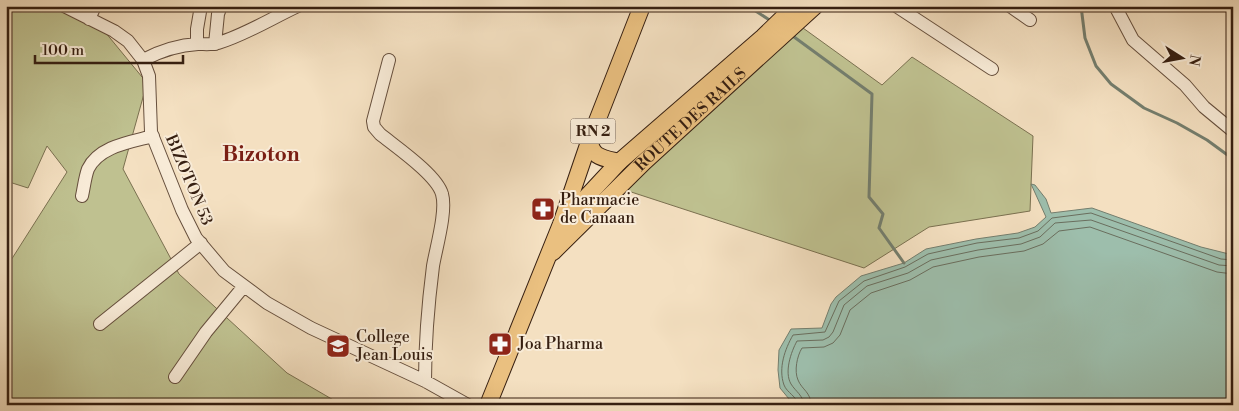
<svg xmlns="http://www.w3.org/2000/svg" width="1239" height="411" viewBox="0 0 1239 411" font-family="'Libre Bodoni',serif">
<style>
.green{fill:#bfc190;stroke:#7a7050}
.water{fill:#9dbeac;stroke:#747e6e}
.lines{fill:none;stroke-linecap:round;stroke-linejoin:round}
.shore{stroke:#6a6e5e;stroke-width:1}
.stream{stroke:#747e6e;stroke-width:3}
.minor-casing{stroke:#664f3d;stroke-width:14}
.major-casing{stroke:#361f11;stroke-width:18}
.minor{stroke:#f8ebd7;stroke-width:12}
.major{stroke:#eac080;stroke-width:16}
.labels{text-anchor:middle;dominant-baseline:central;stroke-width:4;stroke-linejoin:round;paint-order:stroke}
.shield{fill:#f8ebd7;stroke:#705c4c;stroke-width:1}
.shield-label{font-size:15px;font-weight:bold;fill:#361f11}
.street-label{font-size:16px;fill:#361f11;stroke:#f8ebd7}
.poi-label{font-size:16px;fill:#361f11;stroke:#f8ebd7;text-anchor:start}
.district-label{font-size:21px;font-weight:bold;fill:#7a1f14;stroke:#f8ebd7}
</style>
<rect width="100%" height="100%" fill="#f4e0c1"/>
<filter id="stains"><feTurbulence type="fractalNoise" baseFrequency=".004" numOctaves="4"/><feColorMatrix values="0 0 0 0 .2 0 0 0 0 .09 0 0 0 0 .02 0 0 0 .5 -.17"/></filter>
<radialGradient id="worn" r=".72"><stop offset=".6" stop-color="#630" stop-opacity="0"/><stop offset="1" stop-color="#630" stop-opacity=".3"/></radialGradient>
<path class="green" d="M 6,6 L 67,6 L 96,21 L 147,83 L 123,169 L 179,274 L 287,373 L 342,405 L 6,405 L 6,268 L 67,172 L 47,146 L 28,188 L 6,181 Z
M 803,28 L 882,85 L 912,57 L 1033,136 L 1030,211 L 929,227 L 864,268 L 622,189 Z"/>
<path class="water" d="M 1031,184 L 1035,185 L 1046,199 L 1051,213 L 1092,208 L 1201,247 L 1233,255 L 1233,405 L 794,405 L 780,388 L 778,370 L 779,350 L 791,329 L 822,328 L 831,304 L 836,297 L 861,276 L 904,263 L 926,249 L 976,239 L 1018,233 L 1035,227 L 1046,217 Z"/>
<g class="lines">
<path class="shore" d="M 798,405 C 797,396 787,393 784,385 C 778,368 785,349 793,335 L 825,332 L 839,301 L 864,281 L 905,267 L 928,254 L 977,243 L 1019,238 L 1038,231 L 1052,218 L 1091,213 L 1221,259 L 1233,260
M 804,405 C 803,395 796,392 791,384 C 784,372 791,352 797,341 L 823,340 L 829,337 L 833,332 L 844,305 L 867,286 L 908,273 L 931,260 L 978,250 L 1021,244 L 1040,237 L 1055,223 L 1091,220 L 1219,265 L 1233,266
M 811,405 C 811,392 802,390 798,380 C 794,371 797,356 802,348 L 824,347 L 833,343 L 840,335 L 850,310 L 871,293 L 910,280 L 933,267 L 979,257 L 1024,251 L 1043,244 L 1059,231 L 1090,227 L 1217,272 L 1233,274"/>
<path class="stream" d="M 748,6 L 771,21
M 1081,6 L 1085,38 L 1096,66 L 1111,84 L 1144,108 L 1177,123 L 1207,140 L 1233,159
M 790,34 L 872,94 L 869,197 L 883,214 L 879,228 L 904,263"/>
<g class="minor-casing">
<path id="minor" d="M 64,6 L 114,31 L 128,41 L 143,60 L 149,76 L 151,132 L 182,210 L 196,238 L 224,271 L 267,303 L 311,328 L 425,381 L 468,405
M 896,6 L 992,69
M 1010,6 L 1030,20
M 1115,6 L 1133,40 L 1185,85 L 1204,107 L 1233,131
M 89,19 L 95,6
M 197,44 L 197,29 L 201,6
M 215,44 L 218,14 L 221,6
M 143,60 C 160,51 179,45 198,44 C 205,44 211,45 218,43 C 245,35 272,18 298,6
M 389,60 L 373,121 L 374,127 L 380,134 C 396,147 437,175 442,194 C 447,211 436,248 433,266 C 428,305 425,342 425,381
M 82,196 C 84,187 85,177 88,169 C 99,146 131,142 153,136
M 100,324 L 201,243
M 175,377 L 206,332 L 244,286"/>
</g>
<g class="major-casing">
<g id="major">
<path d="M 590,139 C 590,157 603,158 619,162"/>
<path d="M 566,219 L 619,162 L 763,37 L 795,6"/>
<path id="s1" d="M 553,252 L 644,162 L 815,6"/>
<path d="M 488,405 L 561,224 L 590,139 L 642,6"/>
</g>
</g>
<use href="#minor" class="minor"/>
<use href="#major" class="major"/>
</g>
<defs>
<g id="pharmacy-square" transform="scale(1.25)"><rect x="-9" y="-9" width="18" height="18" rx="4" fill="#8f2418" stroke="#f8ebd7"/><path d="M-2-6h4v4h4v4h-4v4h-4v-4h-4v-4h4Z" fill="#fff"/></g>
<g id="school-square" transform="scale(1.25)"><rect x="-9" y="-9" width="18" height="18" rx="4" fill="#8f2418" stroke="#f8ebd7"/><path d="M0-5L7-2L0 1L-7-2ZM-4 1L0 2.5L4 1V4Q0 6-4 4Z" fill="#fff"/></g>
</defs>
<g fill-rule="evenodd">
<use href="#pharmacy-square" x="543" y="209"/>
<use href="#pharmacy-square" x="500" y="344"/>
<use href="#school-square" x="338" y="346"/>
</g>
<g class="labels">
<rect class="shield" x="570.5" y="118.5" width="45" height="25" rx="4"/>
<g class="shield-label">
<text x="593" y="131">RN 2</text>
</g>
<g class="street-label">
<text stroke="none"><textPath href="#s1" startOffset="191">ROUTE DES RAILS</textPath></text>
<text transform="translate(189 180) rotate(67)">BIZOTON 53</text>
</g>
<g class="poi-label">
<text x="560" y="200">Pharmacie<tspan x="560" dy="18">de Canaan</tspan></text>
<text x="356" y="337">College<tspan x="356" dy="18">Jean Louis</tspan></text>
<text x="518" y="344">Joa Pharma</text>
</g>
<g class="district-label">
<text x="261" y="155">Bizoton</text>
</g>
</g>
<rect width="1239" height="411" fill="none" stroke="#f4e0c1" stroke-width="25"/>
<rect x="8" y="8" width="1224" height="396" fill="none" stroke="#361f11" stroke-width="2.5"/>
<rect x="12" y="12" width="1214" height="386" fill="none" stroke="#361f11"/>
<g transform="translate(1182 58) rotate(101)" stroke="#f8ebd7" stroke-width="4" paint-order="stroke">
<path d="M0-4L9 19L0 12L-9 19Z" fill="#361f11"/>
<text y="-8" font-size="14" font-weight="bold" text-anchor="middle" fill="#361f11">N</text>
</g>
<path d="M35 55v8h148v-8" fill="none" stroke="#361f11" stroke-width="2.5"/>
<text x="42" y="55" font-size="15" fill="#361f11" stroke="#f8ebd7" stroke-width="4" paint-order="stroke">100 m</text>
<rect width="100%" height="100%" filter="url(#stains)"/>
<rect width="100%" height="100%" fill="url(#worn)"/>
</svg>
